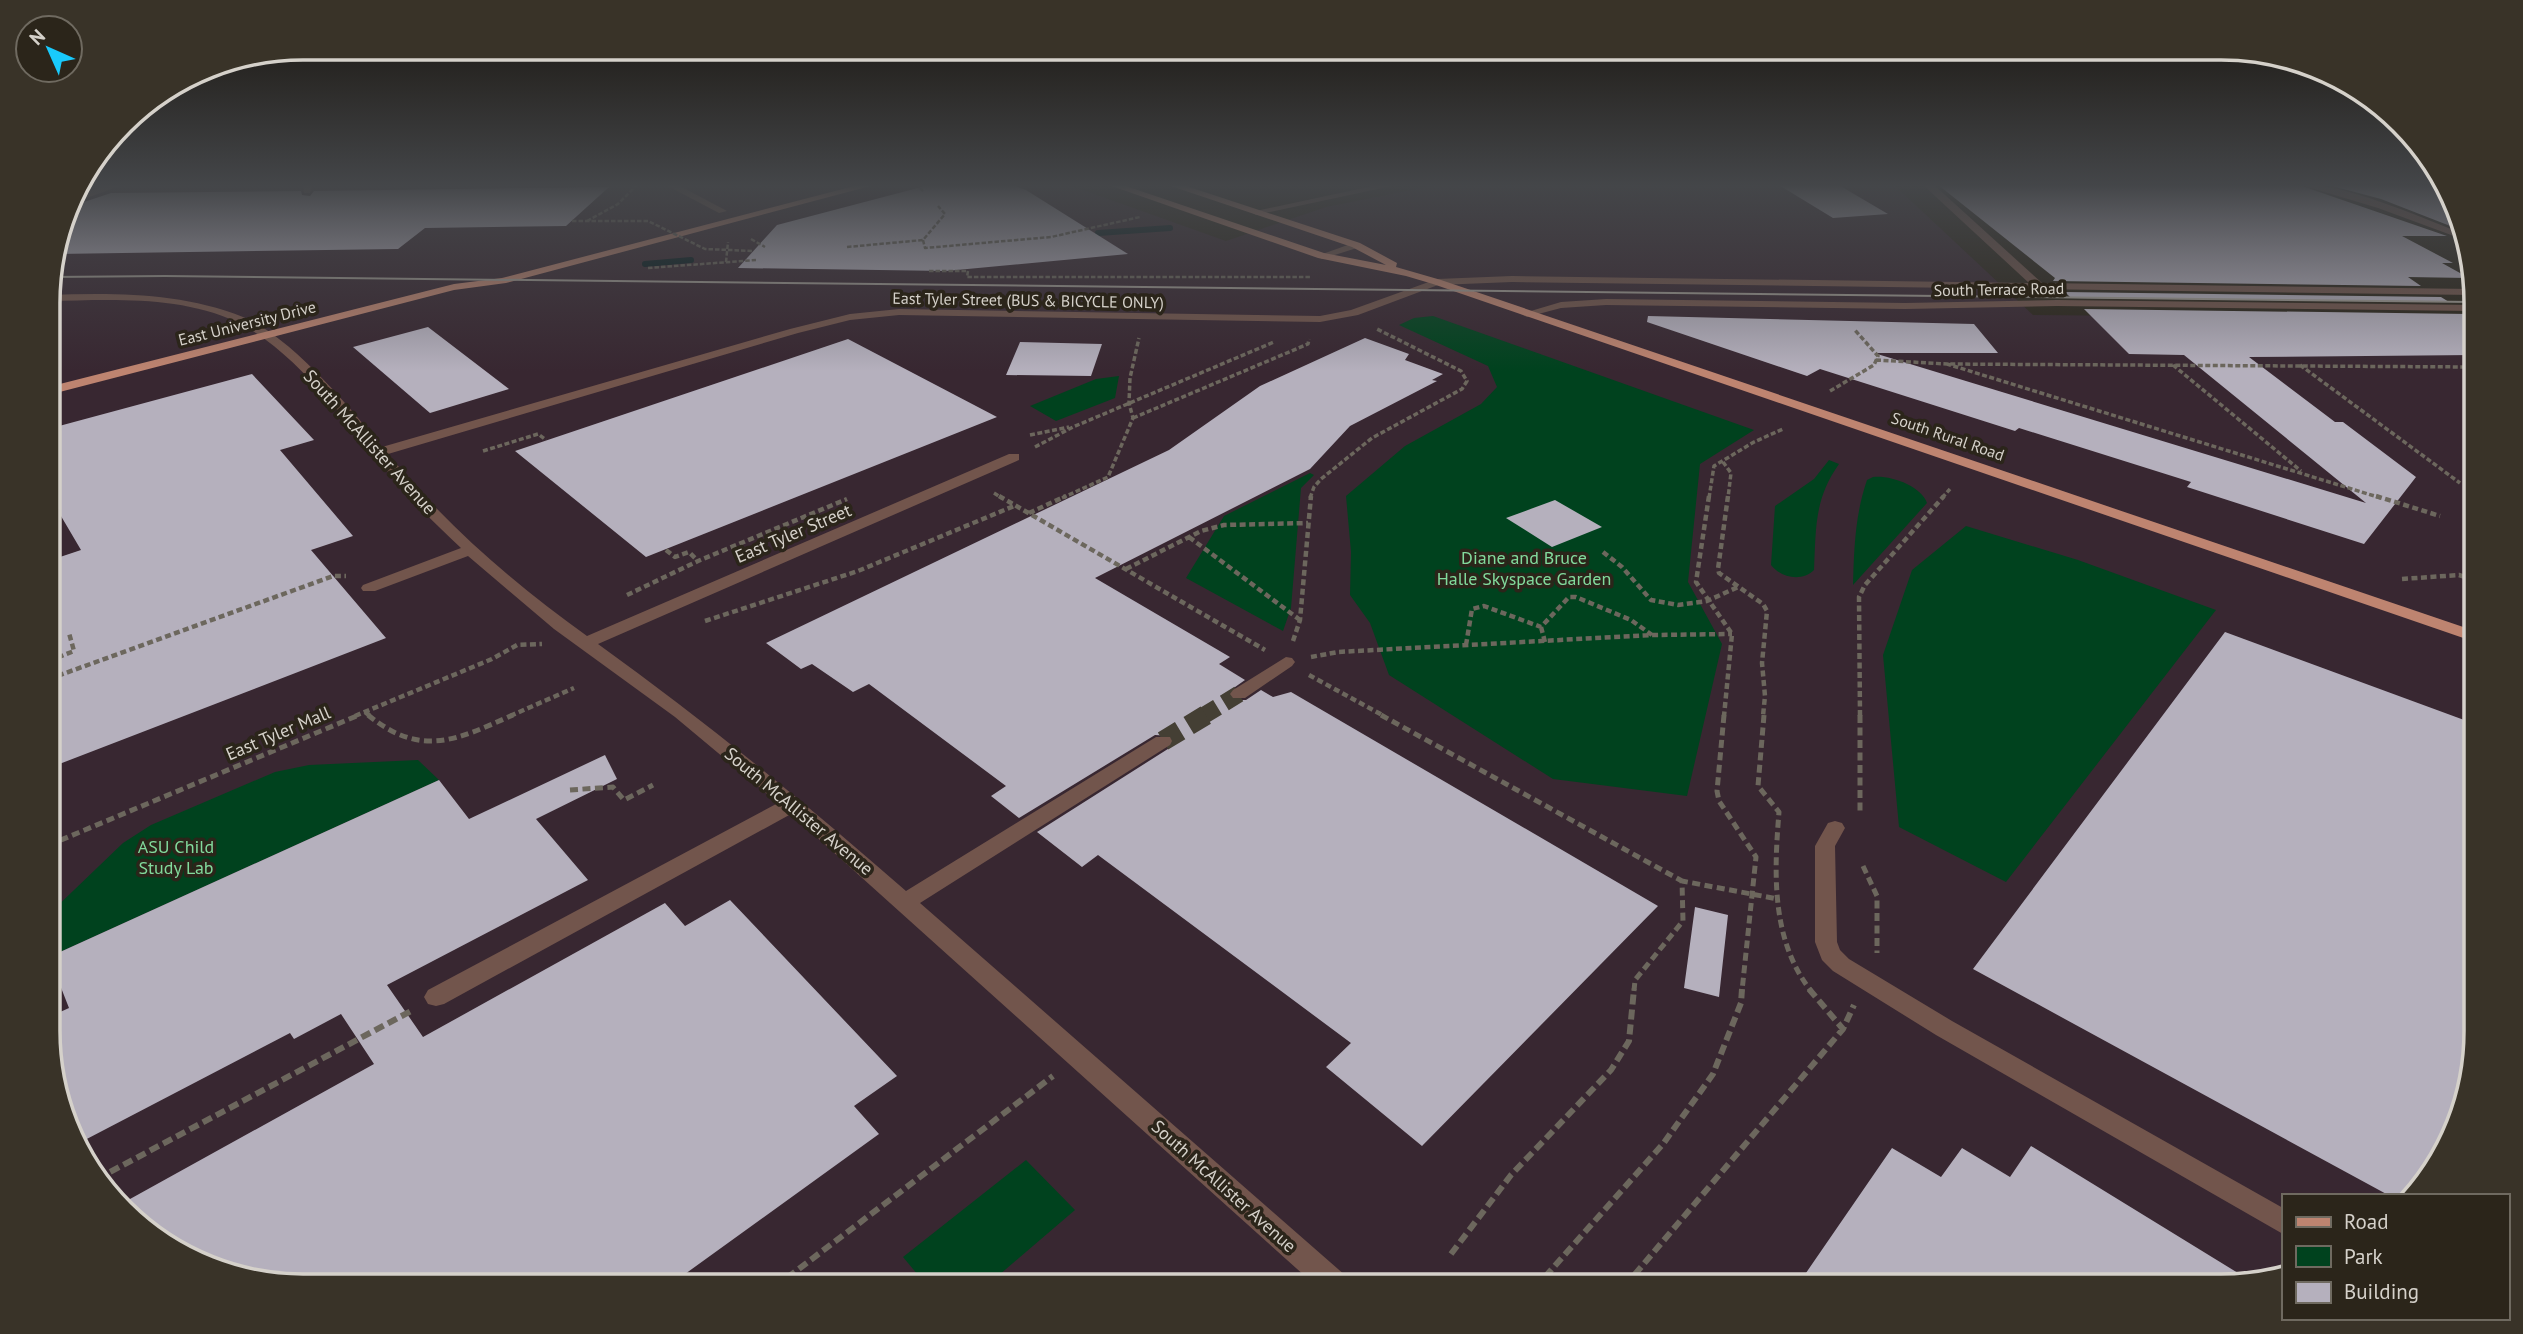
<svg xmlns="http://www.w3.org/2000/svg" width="2523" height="1334" viewBox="0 0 2523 1334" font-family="'PT Sans',sans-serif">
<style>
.education{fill:#382731}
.green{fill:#00421e}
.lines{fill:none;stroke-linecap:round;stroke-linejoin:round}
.stream{stroke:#00181c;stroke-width:6}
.building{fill:#b5b0bd}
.minor-tunnel-far1{stroke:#443f34;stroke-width:17;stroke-dasharray:17 8;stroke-linecap:butt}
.minor-tunnel{stroke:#443f34;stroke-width:20;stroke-dasharray:20 10;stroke-linecap:butt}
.path-far4{stroke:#6c675d;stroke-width:2.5;stroke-dasharray:4.5 2;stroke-linecap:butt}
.path-far3{stroke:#6c675d;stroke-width:3.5;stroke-dasharray:5 2.5;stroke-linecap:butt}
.path-far2{stroke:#6c675d;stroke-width:4.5;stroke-dasharray:6 3.5;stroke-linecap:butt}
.path-far1{stroke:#6c675d;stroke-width:5;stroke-dasharray:8 4.5;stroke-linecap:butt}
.path{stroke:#6c675d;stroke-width:6;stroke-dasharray:10 5;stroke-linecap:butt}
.minor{fill:#72554c;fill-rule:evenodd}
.major{fill:#be8470;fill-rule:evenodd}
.tram{stroke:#9f9a92;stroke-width:2}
.path-bridge{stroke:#6c675d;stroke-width:2.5;stroke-dasharray:4.5 2;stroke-linecap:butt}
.labels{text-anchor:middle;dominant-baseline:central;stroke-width:7;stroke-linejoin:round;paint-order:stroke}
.far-street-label{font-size:16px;fill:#d5d1ca;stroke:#2b251a}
.street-label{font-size:18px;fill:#d5d1ca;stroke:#2b251a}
.park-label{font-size:18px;fill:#82da9c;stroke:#2b251a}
.rim{fill:none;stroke:#d5d1ca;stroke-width:3.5}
</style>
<rect width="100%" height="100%" fill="#2b251a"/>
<path class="education" d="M 78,184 L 1066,184 L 1226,241 L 1326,207 L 1441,184 L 1893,184 L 2033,315 L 2474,319 L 2476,1032 L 2449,1145 L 2404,1196 L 2283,1196 L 2283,1271 L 2237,1286 L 303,1287 L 189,1260 L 100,1187 L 49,1065 L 48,285 L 73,190 Z"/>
<path class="green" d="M 1433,316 L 1754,430 L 1700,464 L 1688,582 L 1722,644 L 1687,796 L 1553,779 L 1389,675 L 1370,623 L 1350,595 L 1351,552 L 1346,496 L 1405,446 L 1481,404 L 1497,387 L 1488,366 L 1399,325 L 1414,318 Z
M 1119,376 L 1115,398 L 1056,421 L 1030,406 L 1096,379 Z
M 1829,460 L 1839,464 C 1814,499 1816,529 1814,570 C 1802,582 1781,578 1771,565 L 1775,506 L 1814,479 Z
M 1310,473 L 1314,475 L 1301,488 L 1291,608 L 1283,631 L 1186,578 L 1224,516 Z
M 1873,477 C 1891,475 1921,486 1927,503 L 1853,585 C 1854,549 1855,515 1867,480 Z
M 1966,526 L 2078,560 L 2216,610 L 2006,882 L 1899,827 L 1883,655 L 1912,570 Z
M 418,760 L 439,780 L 49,957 L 49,914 L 123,843 L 151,825 L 275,772 L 309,765 Z
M 1026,1160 L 1075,1210 L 985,1287 L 928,1287 L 903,1257 Z"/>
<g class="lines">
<path class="stream" d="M 1098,233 L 1170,228
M 645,264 L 691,260"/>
</g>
<path class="building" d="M 933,184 L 1009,184 L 1026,190 L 1128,254 L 946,271 L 738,268 L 777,225 Z
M 1777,184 L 1837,184 L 1888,214 L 1833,218 Z
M 1937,184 L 2296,184 L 2447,236 L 2402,236 L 2453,263 L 2442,263 L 2469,278 L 2408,277 L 2421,286 L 2053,281 L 2055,278 Z
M 2325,184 L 2429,184 L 2444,191 L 2458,229 L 2381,199 Z
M 609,187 L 566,226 L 425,228 L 398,249 L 56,254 L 69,207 L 111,193 L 301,191 L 302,195 L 310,196 L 314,191 Z
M 2065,292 L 2441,297 L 2449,302 L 2071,298 Z
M 2084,309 L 2469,314 L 2474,316 L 2474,355 L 2249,357 L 2335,422 L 2343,422 L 2416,477 L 2364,544 L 2187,487 L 2191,482 L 2019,428 L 2015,431 L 1820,369 L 1807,376 L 1647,322 L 1648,316 L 1974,324 L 1998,353 L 1874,353 L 2366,503 L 2184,355 L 2129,354 Z
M 428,327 L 509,389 L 430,413 L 353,347 Z
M 1365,338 L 1409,354 L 1405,360 L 1443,374 L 1432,380 L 1437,381 L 1350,426 L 1310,469 L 1095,578 L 1230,657 L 1219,664 L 1245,680 L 1228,692 L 1231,700 L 1246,700 L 1261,690 L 1273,697 L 1291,692 L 1658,906 L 1422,1146 L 1326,1067 L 1351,1043 L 1098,855 L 1082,867 L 1037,832 L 1171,747 L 1174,742 L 1172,736 L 1155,735 L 1019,818 L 991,796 L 1006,786 L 869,684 L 853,692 L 812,664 L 801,669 L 766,643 L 1169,450 L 1260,386 Z
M 848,339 L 997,417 L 646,557 L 515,451 Z
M 1020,342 L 1102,344 L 1091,376 L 1006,375 Z
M 252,374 L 314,440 L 280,450 L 353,536 L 311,550 L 386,638 L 49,768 L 48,561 L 81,550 L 48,494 L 48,429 Z
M 1555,500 L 1602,527 L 1552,547 L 1506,518 Z
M 2225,632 L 2475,724 L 2476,1032 L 2449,1145 L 2404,1196 L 2390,1196 L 1973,969 Z
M 605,755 L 617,779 L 536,819 L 588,880 L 387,985 L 423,1037 L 665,903 L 685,926 L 730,900 L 897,1076 L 854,1106 L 879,1134 L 667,1287 L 303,1287 L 189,1260 L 121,1204 L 374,1064 L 341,1014 L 294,1039 L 290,1033 L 81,1142 L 49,1065 L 49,1017 L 69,1008 L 49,957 L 439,780 L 469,819 Z
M 1695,907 L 1728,915 L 1719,997 L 1684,988 Z
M 2031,1146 L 2251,1281 L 2237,1286 L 1797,1286 L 1892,1148 L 1941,1177 L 1962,1148 L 2010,1177 Z"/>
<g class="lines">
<path class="minor-tunnel-far1" d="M 1203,716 L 1239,694"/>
<path class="minor-tunnel" d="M 1163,741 L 1206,715"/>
<path class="path-far4" d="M 920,188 L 924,192
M 587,221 L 618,204 L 638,184
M 751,239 L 765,247
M 923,240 L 925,248 L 1051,237 L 1140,217
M 847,247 L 923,240 L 945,214 L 938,206
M 726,262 L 728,242
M 648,268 L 756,260
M 929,271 L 968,271 L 967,277 L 1311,277"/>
<path class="path-far3" d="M 1876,360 L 1947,364
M 2173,365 L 2301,471
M 2300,365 L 2460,483
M 1830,391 L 1874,365 L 1878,356 L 1854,329
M 1133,418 L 1308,344 L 1309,339
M 1030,435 L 1069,427
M 1035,447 L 1073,427 L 1274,342
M 483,451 L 538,434 L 546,440
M 1723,462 L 1731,473 L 1728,498
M 994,493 L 1002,498
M 1062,498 L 1108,477 L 1133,418 L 1129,403 L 1130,378 L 1139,338
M 1310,498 L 1314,487 L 1321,479 L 1372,438 L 1462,389 L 1467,381 L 1461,371 L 1377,329
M 1709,498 L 1714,466 L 1754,442 L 1783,429
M 1942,498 L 1950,489
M 2381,498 L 1947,364 L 2474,367"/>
<path class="path-far2" d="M 999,496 L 1265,650
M 1709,496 L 1696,582 L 1732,634 L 1724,716
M 1728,496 L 1718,569 L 1719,573 L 1763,604 L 1767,611 L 1762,663 L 1765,696 L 1763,716
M 2376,496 L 2440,516
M 1029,513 L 1066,496
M 1189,537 L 1300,620
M 666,550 L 675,557 L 689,552 L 698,561
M 1603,552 L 1622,567 L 1651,600 L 1678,605 L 1707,601 L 1738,587
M 1126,569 L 1201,531 L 1224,525 L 1308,523
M 2402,579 L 2459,575 L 2474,580
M 627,595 L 698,561 L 847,499
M 705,621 L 858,571 L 1014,506
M 1541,627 L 1545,642
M 1293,641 L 1300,620 L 1311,496
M 1466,645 L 1472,609 L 1484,606 L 1541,627 L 1569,597 L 1576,597 L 1631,620 L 1652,635
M 1311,657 L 1338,652 L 1652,635 L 1732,634
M 49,661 L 74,651 L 69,633
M 1309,675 L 1384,716
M 49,679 L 333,576 L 346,576
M 365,712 L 370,716
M 355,716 L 492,659 L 517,645 L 542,644
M 510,716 L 574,688
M 1860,716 L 1859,597 L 1865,585 L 1944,496"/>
<path class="path-far1" d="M 368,715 C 422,759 458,739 513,715
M 1381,715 L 1682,881
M 1724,715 L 1717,791 L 1719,801 L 1756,857 L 1742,991
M 1764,715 L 1758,786 L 1779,812 C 1774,873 1771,940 1811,991
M 1860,715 L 1860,811
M 570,790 L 613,787 L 624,800 L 653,785
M 49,845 L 359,715
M 1863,866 L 1877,896 L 1877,953
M 1634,991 L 1635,980 L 1683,921 L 1682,881 L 1778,899"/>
<path class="path" d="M 1809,989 L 1843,1029
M 97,1179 L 411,1011
M 1451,1254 L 1511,1175 L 1611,1070 L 1629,1041 L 1634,989
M 1533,1286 L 1544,1278 L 1663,1144 L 1713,1074 L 1741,1003 L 1742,989
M 1625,1286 L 1843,1029 L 1854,1005
M 775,1287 L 1053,1076"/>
<path class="minor" d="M 111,184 L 125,184 L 70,204 L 71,197 Z
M 303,184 L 313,184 L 310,193 L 304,193 Z
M 664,184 L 676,184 L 727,211 L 719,213 Z
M 1382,184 L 1401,184 L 1256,215 L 1251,212 Z
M 1922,184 L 1933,184 L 2042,283 L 2474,289 L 2474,295 L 1512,282 L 1438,285 L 1358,315 L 1320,322 L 899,315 L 850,320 L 798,333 L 388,454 C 444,523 514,584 587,636 L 1009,454 L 1019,454 L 1019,460 L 598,644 C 705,721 807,804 906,891 L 1156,737 L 1170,737 L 1172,741 L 1170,745 L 920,903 L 1346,1276 L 1350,1286 L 1316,1286 L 791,814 L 444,1004 L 436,1006 L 428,1004 L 424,997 L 428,990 L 778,803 L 675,717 L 554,629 L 468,556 L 375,591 L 363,591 L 361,588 L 363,585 L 461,548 C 438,526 414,504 394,479 C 351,428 298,352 237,322 C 179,295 110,300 48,301 L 48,295 C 114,293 180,292 243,317 C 290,336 350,407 382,447 L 790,329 L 850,314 L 899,309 L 1320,316 L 1351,310 L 1437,279 L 1512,276 L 2029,283 Z
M 2298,184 C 2347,184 2414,215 2459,232 L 2462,239 L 2378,208 Z
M 1356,242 L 1361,245 L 1360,247 L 1322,259 L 1317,256 Z
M 1606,299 L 1905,303 L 2057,300 L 2474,305 L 2474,311 L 2057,306 L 1905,309 L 1606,305 L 1561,308 L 1527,317 L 1521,314 L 1561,302 Z
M 1286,657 L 1292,658 L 1295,662 L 1292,666 L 1245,698 L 1233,698 L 1230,694 L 1233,690 Z
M 1835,821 L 1842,823 L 1845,828 L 1835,846 L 1837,942 L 1840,950 L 1849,959 L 1952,1021 L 2283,1208 L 2283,1234 L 1936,1035 L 1833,971 L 1822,960 L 1815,942 L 1815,846 L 1828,823 Z"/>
<path class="major" d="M 862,184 L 878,184 L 506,283 L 454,290 L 48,395 L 48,387 L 454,284 L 502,278 Z
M 1106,184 L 1120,184 L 1324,253 L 1386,265 L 1352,247 L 1165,184 L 1180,184 L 1360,243 L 1397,263 L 1396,267 L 1441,280 L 2475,631 L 2475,642 L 1433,284 L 1406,276 L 1318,258 Z"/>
<path class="tram" d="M 50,277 L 165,276 L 2474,302"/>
<path class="path-bridge" d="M 572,221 L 648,221 L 705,249 L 754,251"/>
</g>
<linearGradient id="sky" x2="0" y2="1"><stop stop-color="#18140e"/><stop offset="0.5" stop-color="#444649"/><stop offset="1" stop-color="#444649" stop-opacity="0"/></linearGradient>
<rect width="2523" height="371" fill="url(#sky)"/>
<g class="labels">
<g class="far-street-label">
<text transform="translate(1999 289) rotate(-1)">South Terrace Road</text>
<text transform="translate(1028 300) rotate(1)">East Tyler Street (BUS &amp; BICYCLE ONLY)</text>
<text transform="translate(247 323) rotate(-14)">East University Drive</text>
<text transform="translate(1948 436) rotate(19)">South Rural Road</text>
</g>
<g class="street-label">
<text transform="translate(370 442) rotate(48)">South McAllister Avenue</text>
<text transform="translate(793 533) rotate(-23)">East Tyler Street</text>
<text transform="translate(278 733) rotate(-23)">East Tyler Mall</text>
<text transform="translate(799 811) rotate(40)">South McAllister Avenue</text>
<text transform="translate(1224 1186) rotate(42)">South McAllister Avenue</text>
</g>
<g class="park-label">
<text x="1524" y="557">Diane and Bruce<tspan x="1524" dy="21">Halle Skyspace Garden</tspan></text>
<text x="176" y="846">ASU Child<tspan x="176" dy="21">Study Lab</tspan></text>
</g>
</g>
<path d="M0 0H2523V1334H0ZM303 60H2221A243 243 0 0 1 2464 303V1031A243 243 0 0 1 2221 1274H303A243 243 0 0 1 60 1031V303A243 243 0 0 1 303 60Z" fill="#393328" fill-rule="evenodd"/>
<path class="rim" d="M303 60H2221A243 243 0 0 1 2464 303V1031A243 243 0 0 1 2221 1274H303A243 243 0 0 1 60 1031V303A243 243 0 0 1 303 60Z"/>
<rect x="2282" y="1194" width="228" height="126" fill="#2b251a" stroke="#6f6a60" stroke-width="2"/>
<rect x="2296" y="1217" width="35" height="10" fill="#be8470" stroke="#6f6a60" stroke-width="2"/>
<text x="2344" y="1229" font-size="21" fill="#d5d1ca">Road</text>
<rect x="2296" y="1246" width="35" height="21" fill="#00421e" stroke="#6f6a60" stroke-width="2"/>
<text x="2344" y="1264" font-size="21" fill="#d5d1ca">Park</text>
<rect x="2296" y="1282" width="35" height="21" fill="#b5b0bd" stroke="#6f6a60" stroke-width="2"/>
<text x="2344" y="1299" font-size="21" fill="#d5d1ca">Building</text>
<g transform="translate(49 49) rotate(315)"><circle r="33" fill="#2b251a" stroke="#6f6a60" stroke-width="2"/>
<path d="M0-5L12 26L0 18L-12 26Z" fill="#19cafc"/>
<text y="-10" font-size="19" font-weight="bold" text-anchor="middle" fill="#d5d1ca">N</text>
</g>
</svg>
